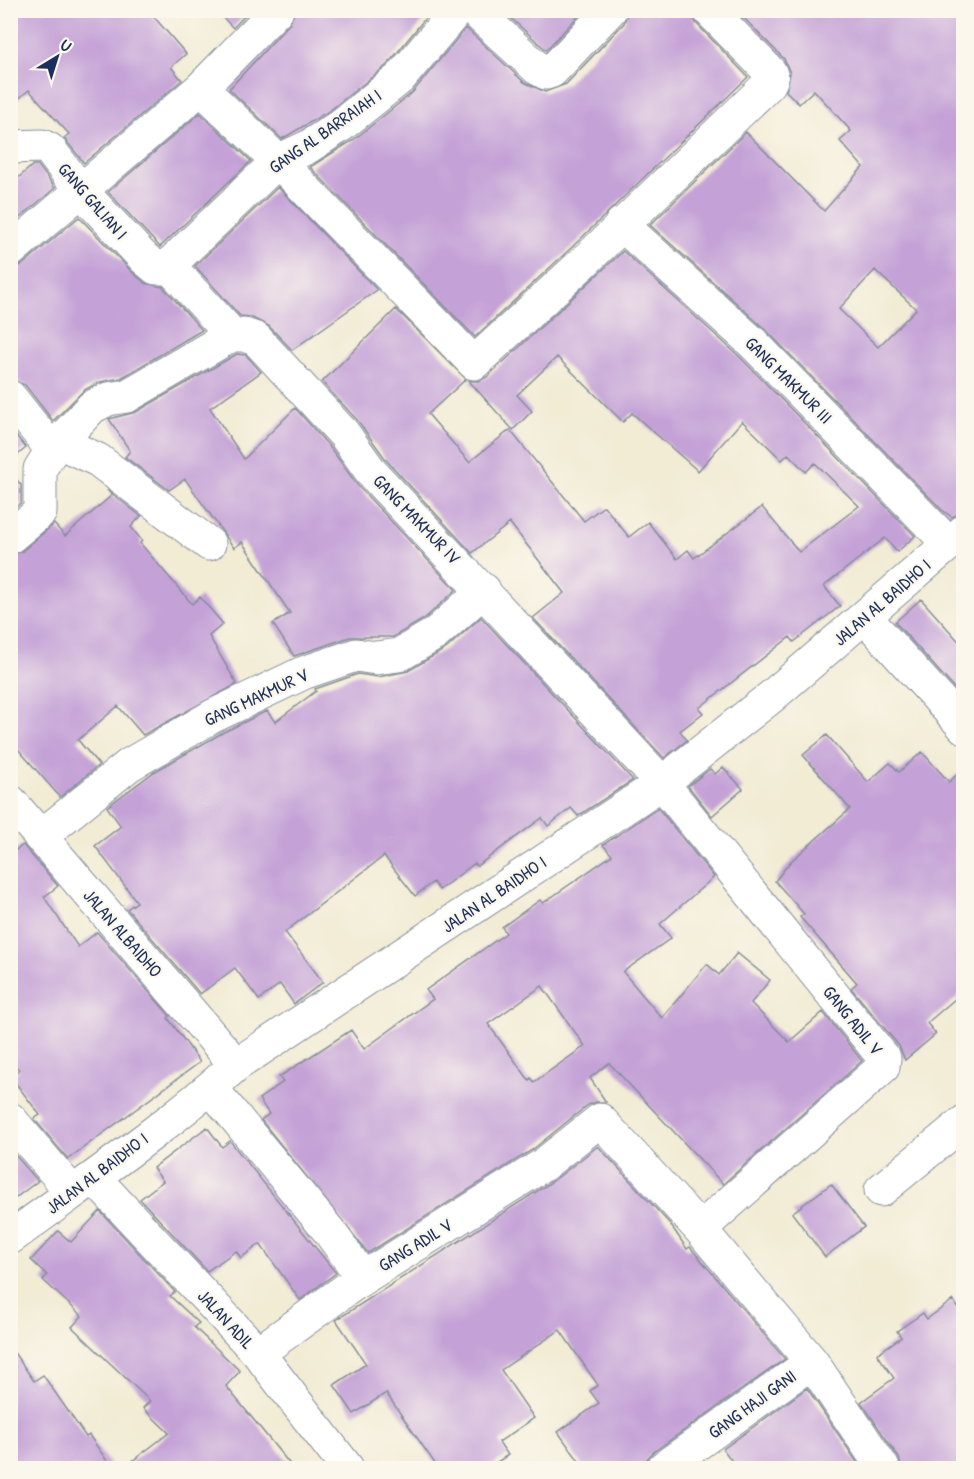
<svg xmlns="http://www.w3.org/2000/svg" width="974" height="1479" viewBox="0 0 974 1479" font-family="'Patrick Hand',sans-serif">
<style>
.building{fill:#c4a2d7;fill-rule:evenodd}
.lines{fill:none;stroke-linecap:round;stroke-linejoin:round}
.minor-casing{stroke:#868e9a;stroke-width:35}
.minor{stroke:#fff;stroke-width:33}
.labels{text-anchor:middle;dominant-baseline:central;stroke-width:4.5;stroke-linejoin:round;paint-order:stroke}
.street-label{font-size:18px;fill:#1b2f5e;stroke:#fbf7ec}
</style>
<rect width="100%" height="100%" fill="#fbf7ec"/>
<filter id="ink" filterUnits="userSpaceOnUse"><feTurbulence type="fractalNoise" baseFrequency=".0167" numOctaves="2"/><feDisplacementMap in="SourceGraphic" scale="12" xChannelSelector="R" yChannelSelector="G"/><feConvolveMatrix kernelMatrix="1 2 1 2 8 2 1 2 1" color-interpolation-filters="sRGB"/></filter>
<filter id="wash" filterUnits="userSpaceOnUse"><feTurbulence type="fractalNoise" baseFrequency=".008" numOctaves="4" result="noise"/><feDisplacementMap in="SourceGraphic" scale="24" xChannelSelector="R" yChannelSelector="G"/><feGaussianBlur stdDeviation="1.35" result="paint"/><feColorMatrix in="noise" values="0 0 0 0 0 0 0 0 0 0 0 0 0 0 0 0 0 1.4 0 .05"/><feComposite in="paint" operator="in"/></filter>
<g filter="url(#wash)">
<rect width="100%" height="100%" fill="#f2ecd5"/>
<g id="blocks">
<path class="building" d="M 10,10 L 148,10 L 186,54 L 171,67 L 182,80 L 84,163 L 64,138 L 69,134 L 29,90 L 10,106 Z
M 216,10 L 250,10 L 233,28 Z
M 295,10 L 432,10 L 387,65 L 329,111 L 282,139 L 229,89 L 290,23 Z
M 502,10 L 584,10 L 546,50 Z
M 628,10 L 691,10 L 696,23 L 748,77 L 570,249 L 475,337 L 310,167 L 352,141 L 412,93 L 466,28 L 524,82 L 545,92 L 566,84 L 624,23 Z
M 736,10 L 963,10 L 963,513 L 952,517 L 942,510 L 766,330 L 650,225 L 746,132 L 824,211 L 863,167 L 840,141 L 851,131 L 814,90 L 799,104 L 786,91 L 790,73 L 784,59 ZM 875,270 L 916,309 L 878,347 L 839,309 Z
M 200,113 L 251,161 L 160,247 L 108,192 Z
M 33,165 L 38,165 L 55,188 L 10,226 L 10,185 Z
M 278,187 L 377,290 L 292,350 L 269,326 L 250,317 L 240,316 L 195,266 Z
M 79,217 L 132,272 L 145,283 L 163,287 L 202,330 L 121,378 L 100,382 L 84,390 L 53,421 L 25,385 L 10,379 L 10,269 L 22,265 Z
M 623,251 L 740,357 L 915,536 L 897,552 L 885,538 L 824,586 L 840,606 L 794,642 L 790,637 L 699,708 L 703,713 L 680,731 L 687,740 L 664,758 L 533,618 L 564,593 L 510,523 L 472,553 L 387,461 L 358,421 L 322,382 L 396,309 L 466,379 L 428,414 L 469,462 L 510,430 L 584,521 L 604,506 L 629,537 L 648,522 L 677,559 L 688,550 L 694,558 L 762,507 L 799,552 L 859,506 L 815,463 L 806,472 L 788,454 L 782,460 L 742,421 L 698,471 L 632,413 L 623,422 L 557,357 L 517,395 L 532,411 L 513,430 L 469,381 L 479,381 L 487,377 Z
M 237,354 L 246,355 L 261,372 L 210,408 L 244,459 L 295,408 L 329,446 L 358,486 L 456,590 L 424,619 L 393,637 L 350,637 L 294,656 L 273,624 L 290,613 L 242,542 L 234,548 L 185,479 L 169,490 L 125,457 L 130,451 L 109,419 L 136,412 Z
M 10,428 L 26,448 L 10,461 Z
M 10,472 L 21,485 L 21,503 L 10,512 Z
M 107,490 L 141,516 L 131,527 L 142,541 L 140,543 L 192,604 L 200,597 L 223,624 L 209,636 L 237,684 L 143,735 L 118,706 L 78,740 L 99,765 L 60,797 L 10,740 L 10,555 L 22,551 L 54,524 L 65,536 L 112,495 Z
M 921,599 L 963,646 L 963,698 L 895,622 Z
M 481,617 L 633,780 L 578,816 L 571,808 L 548,826 L 542,818 L 477,866 L 475,863 L 439,890 L 433,882 L 415,896 L 384,856 L 285,932 L 323,982 L 294,1004 L 280,984 L 259,1000 L 235,968 L 200,994 L 127,909 L 137,902 L 95,846 L 121,826 L 107,807 L 154,772 L 222,733 L 267,711 L 275,722 L 316,691 L 315,689 L 358,674 L 378,677 L 408,671 L 447,648 Z
M 827,735 L 868,782 L 890,763 L 899,772 L 922,752 L 949,782 L 963,769 L 963,992 L 927,1023 L 936,1034 L 905,1060 L 899,1046 L 851,988 L 857,983 L 800,917 L 804,914 L 775,881 L 790,862 L 850,809 L 803,755 Z
M 723,767 L 743,789 L 712,816 L 688,786 L 710,769 L 715,774 Z
M 658,808 L 714,877 L 660,924 L 671,938 L 623,972 L 662,1018 L 707,964 L 719,975 L 737,953 L 770,980 L 751,1003 L 789,1042 L 823,1012 L 862,1061 L 723,1184 L 609,1063 L 590,1078 L 606,1102 L 596,1102 L 588,1105 L 532,1150 L 368,1253 L 261,1120 L 269,1114 L 259,1099 L 283,1082 L 279,1077 L 351,1030 L 364,1049 L 433,999 L 426,990 L 506,933 L 502,927 L 540,900 L 543,903 L 612,855 L 603,845 ZM 542,986 L 585,1046 L 534,1082 L 531,1078 L 529,1080 L 488,1024 Z
M 23,845 L 58,886 L 44,897 L 78,947 L 97,932 L 170,1016 L 168,1018 L 200,1062 L 68,1159 L 34,1119 L 40,1115 L 11,1077 L 19,1070 L 10,1058 L 10,854 Z
M 207,1127 L 222,1147 L 230,1141 L 336,1273 L 300,1300 L 260,1244 L 241,1258 L 236,1251 L 207,1271 L 140,1199 L 163,1181 L 153,1168 Z
M 598,1146 L 670,1224 L 687,1249 L 690,1247 L 785,1359 L 652,1453 L 646,1460 L 644,1468 L 584,1468 L 558,1432 L 599,1403 L 590,1391 L 598,1385 L 560,1330 L 501,1370 L 534,1418 L 499,1442 L 508,1455 L 488,1468 L 438,1468 L 386,1393 L 354,1414 L 334,1385 L 366,1364 L 336,1320 L 553,1181 Z
M 10,1149 L 38,1181 L 10,1202 Z
M 831,1184 L 864,1227 L 825,1257 L 792,1213 Z
M 100,1211 L 175,1292 L 170,1296 L 199,1323 L 194,1327 L 240,1371 L 226,1386 L 293,1468 L 123,1468 L 169,1433 L 143,1408 L 150,1401 L 72,1327 L 82,1316 L 43,1280 L 47,1275 L 31,1260 L 58,1231 L 71,1242 Z
M 953,1300 L 963,1315 L 963,1468 L 901,1468 L 899,1458 L 861,1402 L 894,1378 L 877,1354 L 901,1337 L 897,1331 L 923,1313 L 927,1319 Z
M 10,1347 L 34,1381 L 43,1375 L 86,1437 L 89,1435 L 112,1468 L 10,1468 Z
M 807,1388 L 861,1468 L 737,1468 L 723,1449 Z"/>
</g>
</g>
<g filter="url(#ink)">
<use href="#blocks" fill-opacity="0" stroke="#868e9a" stroke-width="1.5"/>
<g class="lines">
<g class="minor-casing">
<path id="minor" d="M 474,10 L 537,68 L 546,73 L 552,71 L 610,10
M 201,88 L 278,161 L 474,363 L 583,263 L 769,84 L 772,78 L 770,72 L 709,10
M 10,147 L 42,146 L 50,150 L 82,192 L 144,258 L 156,268 L 166,268 L 278,161 L 308,147 L 340,126 L 400,78 L 457,10
M 621,224 L 753,343 L 949,544
M 10,251 L 201,88 L 277,10
M 169,266 L 232,335 L 244,335 L 256,339 L 344,434 L 372,473 L 662,783 L 884,1058 L 883,1067 L 700,1229
M 10,397 L 52,450
M 59,442 L 98,460 L 209,544
M 10,537 L 40,512 L 40,469 L 52,450 L 92,407 L 108,399 L 127,396 L 232,335
M 865,617 L 964,727
M 10,801 L 236,1065
M 40,837 L 129,765 L 213,716 L 303,673 L 356,655 L 376,658 L 399,655 L 435,634 L 484,590
M 211,1088 L 329,1231 L 363,1278
M 10,1119 L 72,1192
M 94,1178 L 258,1353 L 347,1468
M 881,1190 L 964,1122
M 10,1238 C 86,1182 166,1128 236,1065 L 662,783 L 771,697 L 964,531
M 258,1353 L 355,1283 L 543,1165 L 600,1120 L 700,1229 L 812,1362 L 883,1468
M 663,1468 L 812,1362"/>
</g>
<use href="#minor" class="minor"/>
</g>
</g>
<g class="labels">
<g class="street-label">
<text transform="translate(325 131) rotate(-35)">GANG AL BARRAIAH I</text>
<text transform="translate(93 201) rotate(49)">GANG GALIAN I</text>
<text transform="translate(789 380) rotate(45)">GANG MAKMUR III</text>
<text transform="translate(417 519) rotate(46)">GANG MAKMUR IV</text>
<text transform="translate(882 602) rotate(-41)">JALAN AL BAIDHO I</text>
<text transform="translate(256 697) rotate(-25)">GANG MAKMUR V</text>
<text transform="translate(494 894) rotate(-34)">JALAN AL BAIDHO I</text>
<text transform="translate(123 933) rotate(49)">JALAN ALBAIDHO</text>
<text transform="translate(853 1020) rotate(51)">GANG ADIL V</text>
<text transform="translate(97 1173) rotate(-37)">JALAN AL BAIDHO I</text>
<text transform="translate(415 1245) rotate(-32)">GANG ADIL V</text>
<text transform="translate(226 1319) rotate(47)">JALAN ADIL</text>
<text transform="translate(752 1404) rotate(-36)">GANG HAJI GANI</text>
</g>
</g>
<rect width="974" height="1479" fill="none" stroke="#fbf7ec" stroke-width="36"/>
<g transform="translate(57 57) rotate(38)" stroke="#fbf7ec" stroke-width="4.5" paint-order="stroke">
<path d="M0-4.5L10 22L0 15L-10 22Z" fill="#1b2f5e"/>
<text y="-9" font-size="16" font-weight="bold" text-anchor="middle" fill="#1b2f5e">U</text>
</g>
</svg>
